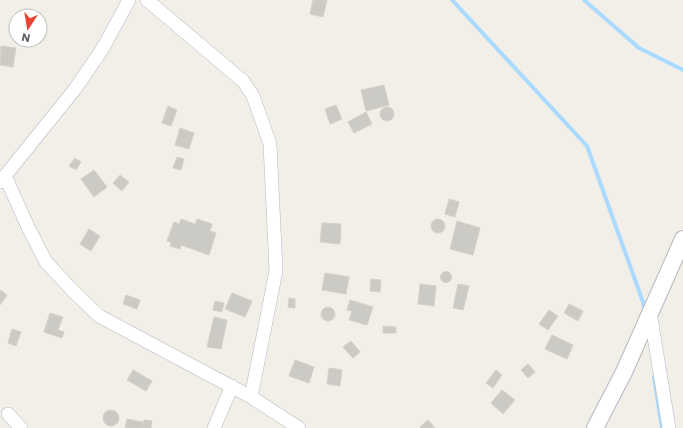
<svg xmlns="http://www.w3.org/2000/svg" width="683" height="428" viewBox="0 0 683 428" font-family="Poppins,sans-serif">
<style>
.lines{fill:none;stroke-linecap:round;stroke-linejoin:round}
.stream{stroke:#aadaff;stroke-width:4}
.building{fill:#cccac5;stroke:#d6d1c6}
.minor-casing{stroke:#b5b8bc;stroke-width:14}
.tertiary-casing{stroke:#b5b8bc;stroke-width:18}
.minor{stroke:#fff;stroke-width:13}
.tertiary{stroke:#fff;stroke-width:16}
</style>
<rect width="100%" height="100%" fill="#f1efe8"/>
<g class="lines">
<path class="stream" d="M 452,0 L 587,146 L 643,302 L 645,313
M 584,0 L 639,48 L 683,70
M 654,377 L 662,428"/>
</g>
<path class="building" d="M 313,0 L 327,0 L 323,17 L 310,14 Z
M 1,46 L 16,48 L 13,67 L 0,65 Z
M 384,85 L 389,105 L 366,111 L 361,90 Z
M 336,105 L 342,119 L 330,124 L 325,109 Z
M 168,106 L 177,110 L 171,126 L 162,123 Z
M380 114a7 7 0 1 1 14 0a7 7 0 1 1-14 0Z
M 366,112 L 372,124 L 354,133 L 348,122 Z
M 180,128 L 194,133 L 189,149 L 175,145 Z
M 177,157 L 184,159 L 181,170 L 173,168 Z
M 75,158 L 81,162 L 76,170 L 69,166 Z
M 94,170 L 107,187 L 94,197 L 81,179 Z
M 120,175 L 129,182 L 122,191 L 113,183 Z
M 449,199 L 459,202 L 455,217 L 445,214 Z
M 181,219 L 195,224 L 197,219 L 212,224 L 210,231 L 216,233 L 209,255 L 181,245 L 180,249 L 170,246 L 171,242 L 167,241 L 174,222 L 179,224 Z
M431 226a7 7 0 1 1 14 0a7 7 0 1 1-14 0Z
M 457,221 L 480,228 L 473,255 L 450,249 Z
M 322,223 L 341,224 L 340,244 L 320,242 Z
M 89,229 L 100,236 L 91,251 L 80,244 Z
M440.5 277a5.5 5.5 0 1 1 11 0a5.5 5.5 0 1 1-11 0Z
M 325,273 L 349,277 L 346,294 L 322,290 Z
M 371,279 L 381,280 L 380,292 L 370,291 Z
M 420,284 L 436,286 L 434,306 L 418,304 Z
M 458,284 L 469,286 L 463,310 L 453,308 Z
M 0,290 L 7,295 L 0,305 Z
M 232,293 L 252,301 L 245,317 L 225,309 Z
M 126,295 L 140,300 L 137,309 L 123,304 Z
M 289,298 L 295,299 L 295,308 L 288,307 Z
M 350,300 L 373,307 L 367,325 L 349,320 L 352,311 L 347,310 Z
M 215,301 L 224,303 L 222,312 L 213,310 Z
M 569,304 L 583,311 L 578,321 L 564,313 Z
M321 314a7 7 0 1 1 14 0a7 7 0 1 1-14 0Z
M 549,310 L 558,316 L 548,330 L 539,324 Z
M 50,313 L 63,317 L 58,330 L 64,332 L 62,338 L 44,332 Z
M 214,317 L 227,320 L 221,349 L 207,347 Z
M 383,326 L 396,327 L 396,333 L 383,333 Z
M 12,329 L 21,332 L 16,346 L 8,343 Z
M 552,335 L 573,345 L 567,359 L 545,349 Z
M 351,341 L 360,352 L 353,358 L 343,347 Z
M 295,360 L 314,367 L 309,383 L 289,376 Z
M 528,364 L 535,372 L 528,378 L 521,370 Z
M 329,368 L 342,370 L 340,386 L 327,384 Z
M 133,370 L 152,381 L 146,391 L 127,380 Z
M 496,370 L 502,375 L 493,388 L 486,383 Z
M 502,390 L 515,400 L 503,414 L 491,403 Z
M103 418a8 8 0 1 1 16 0a8 8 0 1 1-16 0Z
M 127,419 L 143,422 L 142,428 L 125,428 Z
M 144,420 L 152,421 L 151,428 L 142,428 Z
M 428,420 L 435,428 L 421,428 L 420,427 Z"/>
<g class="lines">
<g class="minor-casing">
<path id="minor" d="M 147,0 L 243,81 L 253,96 L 270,144 L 276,271 L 251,397
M 5,176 L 28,227 L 46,262 L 74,292 L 99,316 L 251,397 L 299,428
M 0,182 L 75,89 L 103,48 L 129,0
M 650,312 L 669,428
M 8,414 L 21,428
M 214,428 L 232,386"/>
</g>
<g class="tertiary-casing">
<path id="tertiary" d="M 595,428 L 624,372 L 683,239"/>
</g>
<use href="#minor" class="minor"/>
<use href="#tertiary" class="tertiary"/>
</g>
<g transform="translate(28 28) rotate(192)"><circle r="19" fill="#ffffff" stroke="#bfc1c3"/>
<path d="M0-3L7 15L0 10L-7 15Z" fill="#ea4335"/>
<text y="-6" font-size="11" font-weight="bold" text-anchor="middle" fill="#5f6368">N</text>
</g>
</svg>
